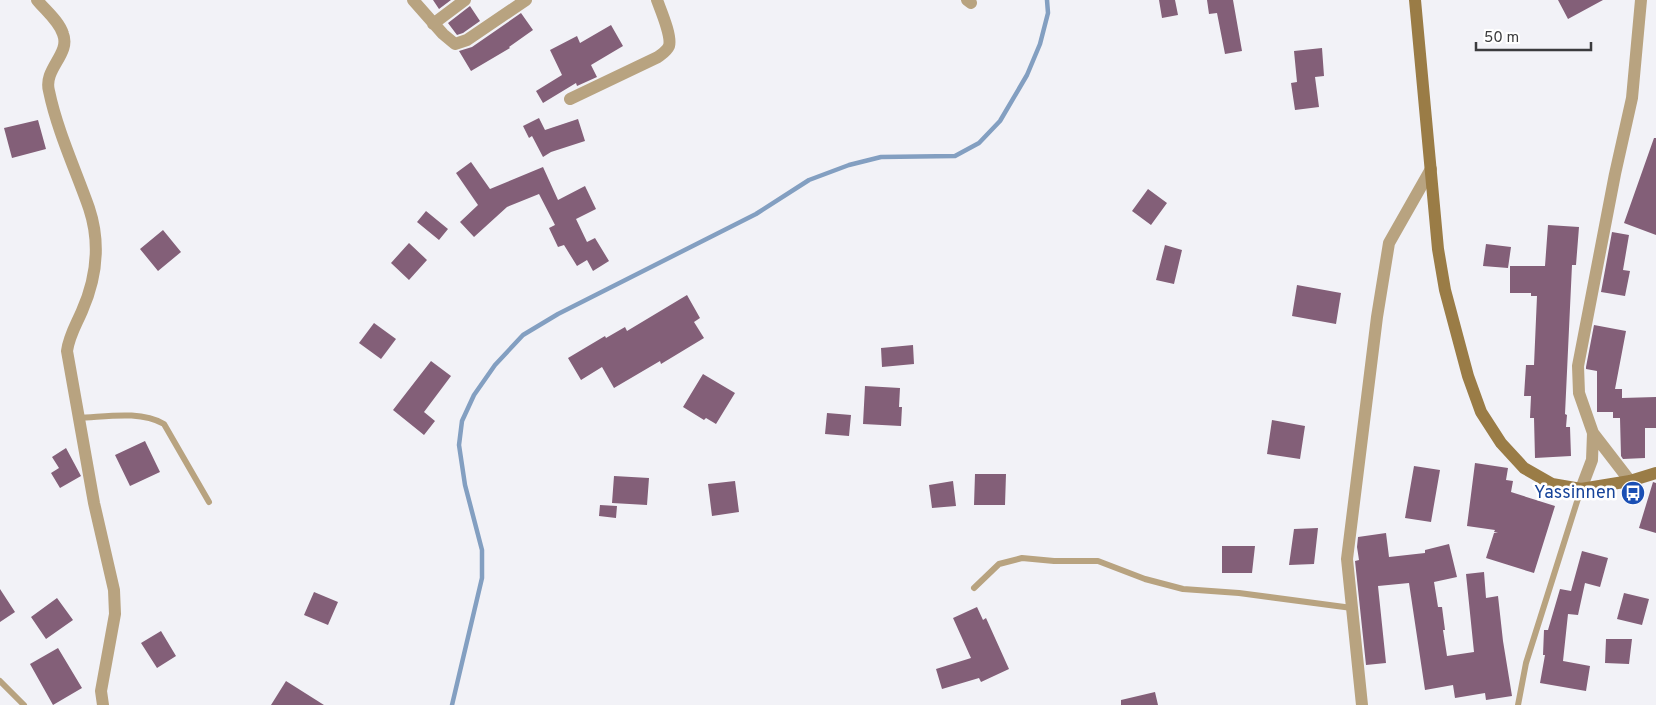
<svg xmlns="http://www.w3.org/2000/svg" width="1656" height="705" viewBox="0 0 1656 705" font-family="Overpass,sans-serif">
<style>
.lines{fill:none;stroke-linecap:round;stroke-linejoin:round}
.stream{stroke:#839fc1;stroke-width:4.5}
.building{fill:#835f78}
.lane{stroke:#b8a380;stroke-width:6}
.street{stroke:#b8a380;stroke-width:12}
.secondary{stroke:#9a7c46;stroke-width:12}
.labels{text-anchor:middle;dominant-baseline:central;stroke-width:5;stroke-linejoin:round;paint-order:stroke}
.transit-label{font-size:18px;fill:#164399;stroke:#fff;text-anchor:end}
</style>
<rect width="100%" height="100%" fill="#f2f2f7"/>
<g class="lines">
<path class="stream" d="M 452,705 L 482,578 L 482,550 L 465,485 L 459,445 L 462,421 L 474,395 L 495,365 L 523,335 L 558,314 L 756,214 L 809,180 L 849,165 L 881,157 L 955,156 L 979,143 L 1000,121 L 1027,75 L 1040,44 L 1048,13 L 1047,0"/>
</g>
<path class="building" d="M 433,0 L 451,0 L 439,9 Z
M 1159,0 L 1175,0 L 1178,15 L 1162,18 Z
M 1207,0 L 1233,0 L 1242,51 L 1225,54 L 1217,13 L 1209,14 Z
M 1558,0 L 1603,0 L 1568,19 Z
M 470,6 L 480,21 L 463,33 L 457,35 L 448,23 Z
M 521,13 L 533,30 L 509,47 L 510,48 L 471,71 L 459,51 L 472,47 Z
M 611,25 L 623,46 L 591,65 L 597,77 L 577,86 L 576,83 L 543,103 L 536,91 L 562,75 L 550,50 L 577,36 L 580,43 Z
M 1322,48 L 1324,76 L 1315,77 L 1319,107 L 1295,110 L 1291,83 L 1297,82 L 1294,51 Z
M 539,118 L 545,130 L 578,119 L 585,141 L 551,152 L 543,157 L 532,136 L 529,138 L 523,126 Z
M 38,120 L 46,149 L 12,158 L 4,128 Z
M 1654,138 L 1656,138 L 1656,235 L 1624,223 Z
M 471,162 L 490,189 L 543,167 L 558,200 L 585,186 L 596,209 L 576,219 L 587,242 L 595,238 L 609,261 L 593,271 L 587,260 L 577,266 L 564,245 L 558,247 L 549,228 L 555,225 L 539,194 L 507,207 L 474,237 L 460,222 L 478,205 L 456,173 Z
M 1148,189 L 1167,203 L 1151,225 L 1132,211 Z
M 426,211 L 448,229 L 439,240 L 417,222 Z
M 1548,225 L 1579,227 L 1576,265 L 1572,265 L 1565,414 L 1567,415 L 1566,427 L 1570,427 L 1571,456 L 1535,458 L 1534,418 L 1530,418 L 1531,396 L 1524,396 L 1526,365 L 1534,365 L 1537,296 L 1531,296 L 1531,293 L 1510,293 L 1510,266 L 1545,266 Z
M 163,230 L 181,252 L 158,271 L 140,249 Z
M 1612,232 L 1629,235 L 1623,270 L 1630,271 L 1625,296 L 1601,292 Z
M 409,243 L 427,260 L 409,280 L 391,263 Z
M 1486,244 L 1511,247 L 1508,268 L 1483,266 Z
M 1165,245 L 1182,250 L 1174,284 L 1156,280 Z
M 1297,285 L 1341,293 L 1336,324 L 1292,316 Z
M 687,295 L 700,318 L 694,322 L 704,338 L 661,364 L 660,361 L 614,388 L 602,367 L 581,380 L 568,358 L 605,336 L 606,338 L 625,327 L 627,331 Z
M 374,323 L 396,339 L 381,359 L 359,343 Z
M 1594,325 L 1626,331 L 1615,389 L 1622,389 L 1622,398 L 1656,397 L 1656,428 L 1645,428 L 1645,458 L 1623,459 L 1621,456 L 1620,418 L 1613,418 L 1613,412 L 1597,412 L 1597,371 L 1586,369 L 1586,367 Z
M 913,345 L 914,364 L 882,367 L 881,348 Z
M 431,361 L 451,376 L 424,412 L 435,421 L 424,435 L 393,410 Z
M 703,374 L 735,393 L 716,424 L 706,418 L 704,420 L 683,407 Z
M 865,386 L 900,388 L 899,407 L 902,407 L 901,426 L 863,424 Z
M 827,413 L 851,415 L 849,436 L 825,434 Z
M 1272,420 L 1305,426 L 1300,459 L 1267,454 Z
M 145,441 L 160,472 L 130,486 L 115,455 Z
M 66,448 L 81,476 L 60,488 L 51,473 L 59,468 L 52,457 Z
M 1475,463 L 1508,468 L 1506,480 L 1513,481 L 1511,492 L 1555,506 L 1534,573 L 1486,558 L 1494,533 L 1498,532 L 1494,532 L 1495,530 L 1467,526 Z
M 1414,466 L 1440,470 L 1431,522 L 1405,518 Z
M 975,474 L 1006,474 L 1005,505 L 974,505 Z
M 614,476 L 649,478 L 647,505 L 612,503 Z
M 735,481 L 739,512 L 712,516 L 708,484 Z
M 953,481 L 956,506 L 932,508 L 929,485 Z
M 1653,482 L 1656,483 L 1656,533 L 1639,528 Z
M 600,505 L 617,506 L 616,518 L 599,516 Z
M 1318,528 L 1314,564 L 1289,565 L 1294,529 Z
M 1386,533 L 1389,557 L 1425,553 L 1425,550 L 1449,544 L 1457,577 L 1434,582 L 1438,607 L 1442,607 L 1445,630 L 1443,630 L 1447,656 L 1474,652 L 1466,574 L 1484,572 L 1486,598 L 1498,596 L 1503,641 L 1512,696 L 1486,700 L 1485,693 L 1455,698 L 1453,685 L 1425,690 L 1409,583 L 1378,586 L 1386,663 L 1366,665 L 1355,561 L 1359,560 L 1357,547 L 1358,537 Z
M 1222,546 L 1255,546 L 1252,573 L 1222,573 Z
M 1582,551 L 1608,558 L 1600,587 L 1585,583 L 1578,615 L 1568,614 L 1563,661 L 1590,666 L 1586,691 L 1540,683 L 1545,655 L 1543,655 L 1544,630 L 1548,630 L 1560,589 L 1571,591 Z
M 0,589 L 15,612 L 0,622 Z
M 314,592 L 338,602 L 328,625 L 304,615 Z
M 1624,593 L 1649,599 L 1642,625 L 1617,619 Z
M 57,598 L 73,620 L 46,639 L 31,617 Z
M 977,607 L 983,620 L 986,618 L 1009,669 L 981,682 L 979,678 L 942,689 L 936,669 L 971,658 L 953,618 Z
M 161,631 L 176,656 L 157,668 L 141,643 Z
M 1606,639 L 1632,639 L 1629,664 L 1605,663 Z
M 58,648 L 82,688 L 53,705 L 30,664 Z
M 286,681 L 324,705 L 271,705 Z
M 1155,692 L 1158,705 L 1121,705 L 1121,700 Z"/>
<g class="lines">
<path class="lane" d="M 78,418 C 106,417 139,410 164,424 L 209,502
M 974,588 L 999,564 L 1022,558 L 1054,561 L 1098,561 L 1145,579 L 1183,589 L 1239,593 L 1352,608
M 0,681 L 24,705
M 1518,705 L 1526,663 L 1581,489"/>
<path class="street" d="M 37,0 C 45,10 59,21 63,34 C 71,54 43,69 49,91 C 57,130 76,171 89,208 C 101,244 97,277 82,311 C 76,325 69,336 67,351 L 94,503 L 114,590 L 115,614 L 101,691 L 103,705
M 413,0 L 443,34 L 455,44 L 467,40 L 526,0
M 967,0 L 971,3
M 433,24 L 465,0
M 570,99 L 658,57 C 662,54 667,51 669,46 C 672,36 661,11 657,0
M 1593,433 L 1579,393 L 1578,366 L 1615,174 L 1632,98 L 1641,0
M 1581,489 L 1592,460 L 1593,433 L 1630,481
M 1362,705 L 1347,559 L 1377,317 L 1389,243 L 1431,169"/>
<path class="secondary" d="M 1415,0 L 1438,249 L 1445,290 L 1468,376 L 1481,412 L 1501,443 L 1524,468 L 1552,484 L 1581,489 L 1630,481 L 1656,473"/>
</g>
<defs>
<g id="bus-disc" transform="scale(1.25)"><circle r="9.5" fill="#1a4fb4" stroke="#fff"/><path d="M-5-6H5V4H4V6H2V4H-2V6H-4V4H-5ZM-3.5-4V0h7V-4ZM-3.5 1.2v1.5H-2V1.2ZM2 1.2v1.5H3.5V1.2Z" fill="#fff"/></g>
</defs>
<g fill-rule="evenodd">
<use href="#bus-disc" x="1633" y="493"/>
</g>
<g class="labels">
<g class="transit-label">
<text x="1616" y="493">Yassinnen</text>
</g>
</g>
<path d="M1476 42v8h115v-8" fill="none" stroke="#3b3b3d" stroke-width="2.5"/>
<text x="1484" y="42" font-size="15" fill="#3b3b3d" stroke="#ffffff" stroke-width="4" paint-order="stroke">50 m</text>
</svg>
